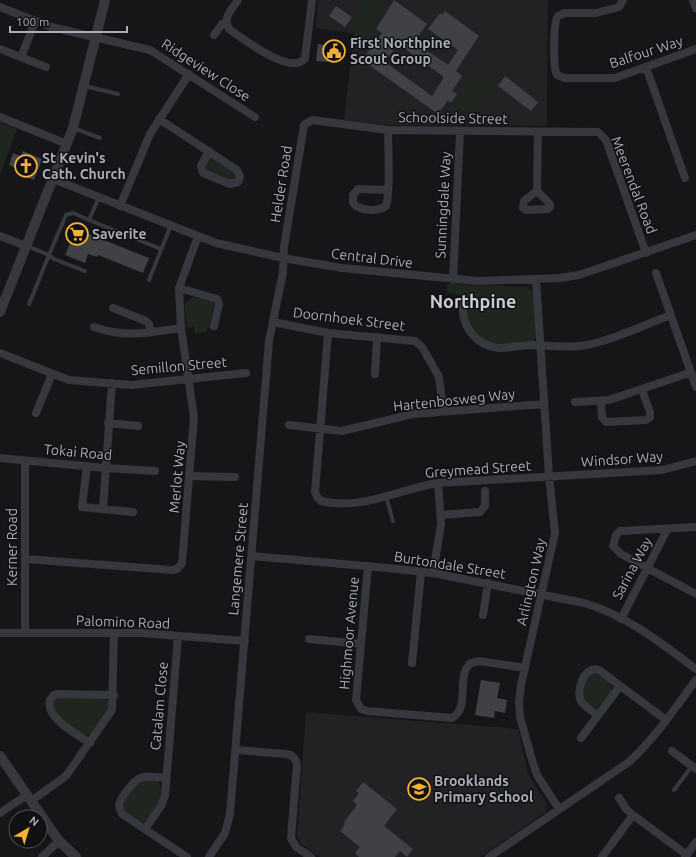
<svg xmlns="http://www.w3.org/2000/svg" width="696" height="857" viewBox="0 0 696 857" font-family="Ubuntu,sans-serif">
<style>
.built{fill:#222225}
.green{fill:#1e261f}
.building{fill:#404145;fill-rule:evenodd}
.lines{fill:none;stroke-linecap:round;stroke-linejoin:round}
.service{stroke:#37383d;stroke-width:4}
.minor{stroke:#37383d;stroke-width:8}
.tertiary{stroke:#37383d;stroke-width:10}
.labels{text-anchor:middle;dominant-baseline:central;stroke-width:3;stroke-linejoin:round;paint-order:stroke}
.poi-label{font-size:14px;font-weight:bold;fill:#a8adb8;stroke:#111113;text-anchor:start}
.street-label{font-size:14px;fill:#a8adb8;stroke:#111113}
.district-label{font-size:18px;font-weight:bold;fill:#c9ccd4;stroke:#111113}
</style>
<rect width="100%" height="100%" fill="#161618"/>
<path class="built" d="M 318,0 L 548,0 L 547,126 L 389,125 L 344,120 L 354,34 L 317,28 L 316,25 Z
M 306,712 L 518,729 L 528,774 L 547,804 L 546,812 L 480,857 L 320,857 L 301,844 L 297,834 Z"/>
<path class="green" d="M 367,0 L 379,0 L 388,6 L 364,40 L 347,28 Z
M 479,69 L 495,81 L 470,116 L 454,104 Z
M 0,122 L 17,129 L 0,175 Z
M 209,159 L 214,159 L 235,172 L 237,175 L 233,181 L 207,171 L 205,163 Z
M 447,284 L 528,287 L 534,294 L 536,337 L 533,342 C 501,345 477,350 466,313 L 470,306 L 471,297 L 447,293 Z
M 192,297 L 214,302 L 209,329 L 207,329 L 206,332 L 195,334 L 194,327 L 187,328 L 184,304 Z
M 591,673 C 599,674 608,678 612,687 L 611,692 L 597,708 L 585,703 C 581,693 583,681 591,673 Z
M 58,697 L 104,697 L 109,701 L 109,708 L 91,734 L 85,735 C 71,729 56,718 53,703 Z
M 143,779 L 158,781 L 162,789 C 161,799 154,819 143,822 L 125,812 L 122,804 L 136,784 Z"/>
<path class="building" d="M 394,0 L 427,24 L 414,42 L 448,65 L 458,50 L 428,29 L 440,13 L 442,15 L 445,11 L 479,36 L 456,71 L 462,76 L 452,91 L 457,94 L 451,103 L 448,100 L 438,114 L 362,60 L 382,33 L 376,29 ZM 398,44 L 444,77 L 432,96 L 385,62 Z
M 336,6 L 352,17 L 345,27 L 329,16 Z
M 318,44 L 330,46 L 328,62 L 316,61 Z
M 505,76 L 538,102 L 531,111 L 498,86 Z
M 23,151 L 42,159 L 34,180 L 16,173 L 18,169 L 9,165 L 13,153 L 21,156 Z
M 76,229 L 149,258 L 143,273 L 98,255 L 97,257 L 88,254 L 85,263 L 65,255 Z
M 481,680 L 500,683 L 497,698 L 507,700 L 505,713 L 495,711 L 494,718 L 475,715 Z
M 363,782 L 397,809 L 384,826 L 413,849 L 407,857 L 400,851 L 395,857 L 359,857 L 355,853 L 360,847 L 340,831 L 345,824 L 344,822 L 357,805 L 353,801 L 359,793 L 356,791 Z"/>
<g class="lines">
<path class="service" d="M 85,86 L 118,94
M 73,128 L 100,138
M 89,220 L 161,249
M 27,246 L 49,255 L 66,215 L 73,213 L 89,220 L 99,197
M 149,280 L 171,225
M 29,304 L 49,255 L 54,259 L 85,271
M 386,496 L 393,521
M 674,790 L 692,766"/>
<path class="minor" d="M 238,0 C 232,9 222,18 229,29 C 242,38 292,77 305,58 L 312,0
M 623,0 L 619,7 L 596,13 L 565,13 L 558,16 C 553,22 553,68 557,75 L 565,78 L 615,78 L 696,49
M 693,0 L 696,8
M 0,7 L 51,27 L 150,50 L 255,117
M 214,35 L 222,24 L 226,23
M 0,49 L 46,67
M 21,57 L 35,22
M 646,67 L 685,178
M 0,117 L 67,144
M 159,119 L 237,170 L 240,177 L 238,182 L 230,184 L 203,173 L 201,166 L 209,151
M 53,179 L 216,243 L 283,258 L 342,268 L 478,281 L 560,278 L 579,275 L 696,235
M 387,190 L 358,189 L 353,195 L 353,203 C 359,211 378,212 386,206 C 391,189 388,150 388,130
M 537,191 L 524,201 L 523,208 L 526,210 L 548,209 L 550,207 L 550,204 L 537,191 L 538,132
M 120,206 L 150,134 L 189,74
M 0,236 L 26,246
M 656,273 L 696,387
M 536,279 L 549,476 L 555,533 L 521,685 L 519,702 L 520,717 L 533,763 L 537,775 L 559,809
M 453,280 L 460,132
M 179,288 L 217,299 L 219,304 L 214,326
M 465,299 C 457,322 475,346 500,348 C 511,348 522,345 533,345 C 555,346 578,349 599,342 C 624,335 647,324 671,315
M 113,308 L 146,321 L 149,324 L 151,332
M 273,322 L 328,333 L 415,341 L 422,347 L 439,377 L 443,411
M 94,327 C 126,338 148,333 181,328
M 328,333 L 315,492 L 317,497 L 321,501 C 361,511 399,489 438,483 L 662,470 L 696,461
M 0,353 L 69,380 L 131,385 L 246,373
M 375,374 L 377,337
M 601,401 L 602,417 L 606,422 L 646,420 L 650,417 L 650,412 L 642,390
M 575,402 L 609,400 L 686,374 L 696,376
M 36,413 L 52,374
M 108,423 L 138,426
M 289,425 L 342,431 L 413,414 L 544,404
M 0,458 L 105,468 L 155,471
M 87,466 L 82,507 L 133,512
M 190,476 L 235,477
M 103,509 L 112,383
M 441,515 L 480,512 L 485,506 L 485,491
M 696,527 L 620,531 L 616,535 L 613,546 L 621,554 L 696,594
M 252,556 L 388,568 L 433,573 L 584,603 C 626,615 661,643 696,669
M 25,559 L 172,570 L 177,569 L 182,563 L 194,417 L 181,328 L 179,288 L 198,236
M 368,566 L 356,700 L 361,709 L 367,711 L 452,718 C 471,708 455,675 471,663 L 479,661 L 525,668
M 433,573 L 441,524 L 438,483
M 483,615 L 488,583
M 621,619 L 667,530
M 0,633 L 141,633 L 245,641
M 25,633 L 25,461
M 309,639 L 361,644
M 412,663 L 421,572
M 598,715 C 592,711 584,707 581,701 C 576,692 583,665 599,670 L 666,720
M 581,738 L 620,686
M 90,743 C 78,735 44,717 50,700 L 54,695 L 59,694 L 114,695
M 236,750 L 287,754 C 293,755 296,759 297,765 L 291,838 L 296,847 L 311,857
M 672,751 L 696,769
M 166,778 C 142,776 140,773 125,793 C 122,798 119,801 119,807 L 122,814 L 187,857
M 619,798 L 627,810 L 633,815
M 31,801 L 66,776 L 112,710 L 114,633
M 0,813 L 27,795
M 145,829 L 161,806 L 165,796 L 178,636
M 42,857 L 59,841
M 209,857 L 225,833 L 230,814 L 269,341 L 283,272 L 284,247 L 304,125 L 312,120 L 388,130 L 598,132 L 606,140 L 646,253
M 489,857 L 629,762 C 655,738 675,708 696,680
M 602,857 L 633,815 L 687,855
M 685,857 L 696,842"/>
<path class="tertiary" d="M 0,312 L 73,128 L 105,0
M 0,756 L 59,841 L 76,857"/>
</g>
<defs>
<g id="civic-ring" transform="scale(1.15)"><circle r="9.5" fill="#111113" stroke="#f2b134" stroke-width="1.5"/><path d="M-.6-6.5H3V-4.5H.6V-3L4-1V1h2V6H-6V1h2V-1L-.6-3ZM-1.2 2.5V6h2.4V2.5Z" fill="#f2b134"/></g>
<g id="church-ring" transform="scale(1.15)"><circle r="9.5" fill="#111113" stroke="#f2b134" stroke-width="1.5"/><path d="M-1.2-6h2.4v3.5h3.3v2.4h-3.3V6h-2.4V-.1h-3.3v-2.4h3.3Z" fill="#f2b134"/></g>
<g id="supermarket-ring" transform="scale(1.15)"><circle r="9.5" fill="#111113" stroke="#f2b134" stroke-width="1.5"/><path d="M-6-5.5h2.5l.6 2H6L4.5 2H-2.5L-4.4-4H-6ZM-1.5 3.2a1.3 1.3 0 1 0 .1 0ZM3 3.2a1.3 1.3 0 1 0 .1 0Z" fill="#f2b134"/></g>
<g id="school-ring" transform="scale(1.15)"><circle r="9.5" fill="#111113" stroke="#f2b134" stroke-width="1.5"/><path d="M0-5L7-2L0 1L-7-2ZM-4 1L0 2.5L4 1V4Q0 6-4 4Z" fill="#f2b134"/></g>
</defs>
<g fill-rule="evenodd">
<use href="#civic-ring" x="334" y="51"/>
<use href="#church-ring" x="26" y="166"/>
<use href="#supermarket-ring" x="77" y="234"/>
<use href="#school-ring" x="419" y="789"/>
</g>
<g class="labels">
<g class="poi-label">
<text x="350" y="43">First Northpine<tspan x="350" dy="16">Scout Group</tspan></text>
<text x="42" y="158">St Kevin's<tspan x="42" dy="16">Cath. Church</tspan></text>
<text x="92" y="234">Saverite</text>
<text x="434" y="781">Brooklands<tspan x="434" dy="16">Primary School</tspan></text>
</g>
<g class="street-label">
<text transform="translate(646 52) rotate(-18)">Balfour Way</text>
<text transform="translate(206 70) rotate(33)">Ridgeview Close</text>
<text transform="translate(453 118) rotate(1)">Schoolside Street</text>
<text transform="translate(281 184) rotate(-81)">Helder Road</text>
<text transform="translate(634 185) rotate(69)">Meerendal Road</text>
<text transform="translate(443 205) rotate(-87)">Sunningdale Way</text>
<text transform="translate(372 258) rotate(7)">Central Drive</text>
<text transform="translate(349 319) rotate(7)">Doornhoek Street</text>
<text transform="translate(179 366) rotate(-5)">Semillon Street</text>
<text transform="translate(454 400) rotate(-6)">Hartenbosweg Way</text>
<text transform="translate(78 452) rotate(5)">Tokai Road</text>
<text transform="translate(622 459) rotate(-4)">Windsor Way</text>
<text transform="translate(478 469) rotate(-4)">Greymead Street</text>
<text transform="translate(177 477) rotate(-85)">Merlot Way</text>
<text transform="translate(12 547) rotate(-90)">Kerner Road</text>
<text transform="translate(238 559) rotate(-85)">Langemere Street</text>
<text transform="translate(450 565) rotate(9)">Burtondale Street</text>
<text transform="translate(632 568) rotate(-62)">Sarina Way</text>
<text transform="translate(531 582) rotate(-77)">Arlington Way</text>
<text transform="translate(123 622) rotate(2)">Palomino Road</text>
<text transform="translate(349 633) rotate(-85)">Highmoor Avenue</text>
<text transform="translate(159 706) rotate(-85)">Catalam Close</text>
</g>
<g class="district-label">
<text x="473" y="301">Northpine</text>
</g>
</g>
<g transform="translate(28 829) rotate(38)"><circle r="19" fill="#111113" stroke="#4d4f55"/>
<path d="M0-3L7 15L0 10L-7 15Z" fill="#f2b134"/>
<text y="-6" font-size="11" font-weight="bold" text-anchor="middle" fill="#a8adb8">N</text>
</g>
<path d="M10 26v6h117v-6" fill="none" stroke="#a8adb8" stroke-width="2"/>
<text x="16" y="26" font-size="12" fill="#a8adb8" stroke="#111113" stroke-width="3" paint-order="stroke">100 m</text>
</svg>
